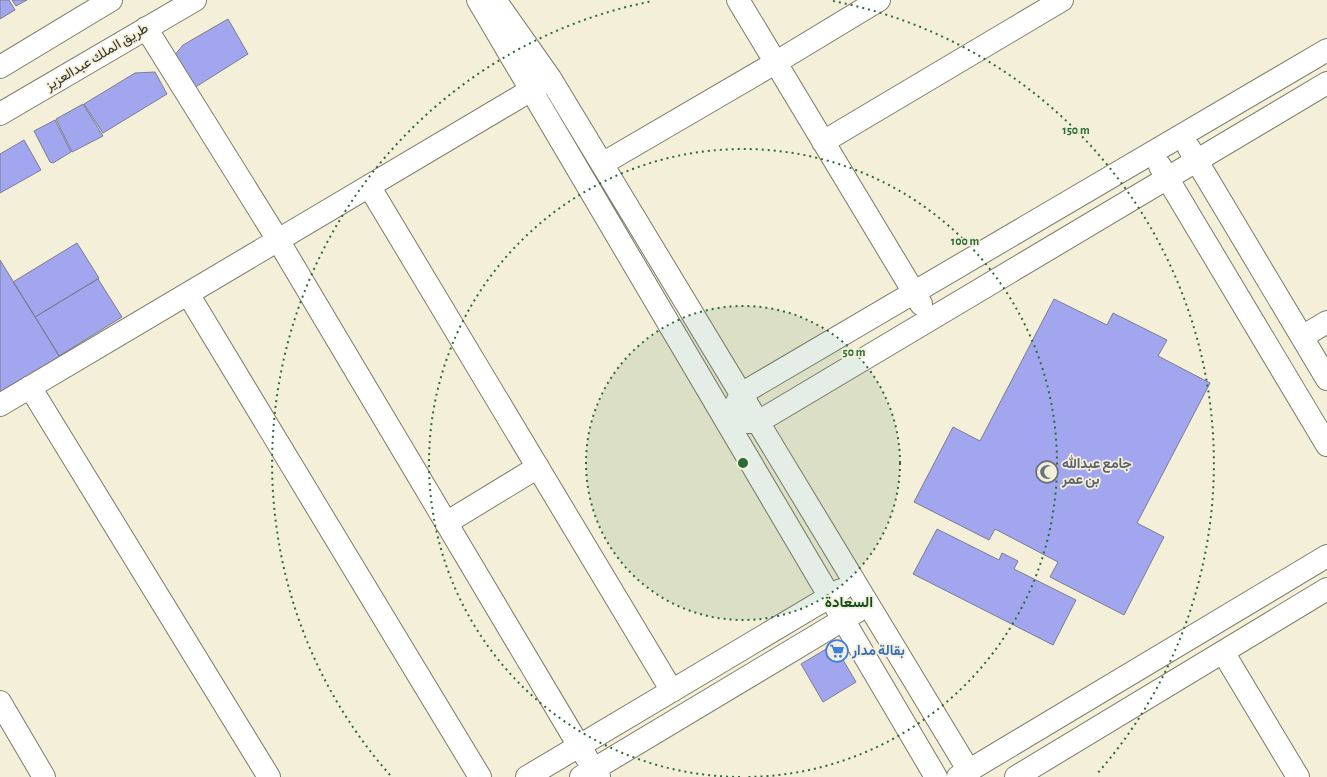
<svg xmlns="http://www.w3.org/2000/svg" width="1327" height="777" viewBox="0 0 1327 777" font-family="'Alegreya Sans',Vazirmatn,sans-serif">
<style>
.building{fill:#a2a6ef;stroke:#7b7d91}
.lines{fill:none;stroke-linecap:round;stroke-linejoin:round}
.minor-casing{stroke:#7e7b67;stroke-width:24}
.tertiary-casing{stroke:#7e7b67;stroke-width:24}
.trunk-casing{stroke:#7e7b67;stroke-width:24}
.minor{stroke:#fff;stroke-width:22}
.tertiary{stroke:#fff;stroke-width:22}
.trunk{stroke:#fff;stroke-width:22}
.ring{fill:none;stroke:#2a6c36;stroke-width:2;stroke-dasharray:2 4}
.labels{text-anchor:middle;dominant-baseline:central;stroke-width:3.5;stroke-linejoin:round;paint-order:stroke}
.street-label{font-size:14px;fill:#34322a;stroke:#f3efd9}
.worship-label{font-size:14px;font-weight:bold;fill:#5b616d;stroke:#f3efd9;text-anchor:start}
.shop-label{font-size:14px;font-weight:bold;fill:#366cbe;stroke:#f3efd9;text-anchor:start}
.neighbourhood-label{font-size:15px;font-weight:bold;fill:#0e4e1e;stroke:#f3efd9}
.centre{fill:#2a6c36;stroke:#f3efd9;stroke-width:2}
.ring-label{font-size:12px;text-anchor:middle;font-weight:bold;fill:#2a6c36;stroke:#f3efd9;stroke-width:3.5;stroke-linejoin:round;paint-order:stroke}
</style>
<rect width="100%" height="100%" fill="#f3efd9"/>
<path class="building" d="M 0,0 L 9,0 L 15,10 L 0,19 Z
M 12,0 L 27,0 L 16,6 Z
M 228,19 L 248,54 L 194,88 L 174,56 L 183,45 Z
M 155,72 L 167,94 L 103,133 L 84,104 L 135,73 Z
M 83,104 L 103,136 L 72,152 L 56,119 Z
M 55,120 L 71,152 L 53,163 L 50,162 L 34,131 Z
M 24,140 L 41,170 L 0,193 L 0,154 Z
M 77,243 L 99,278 L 35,317 L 13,282 Z
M 0,260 L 60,357 L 0,393 Z
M 98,279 L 122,317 L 59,356 L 35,317 Z
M 1054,299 L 1107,325 L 1113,313 L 1167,340 L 1158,356 L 1210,383 L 1137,523 L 1164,537 L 1124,615 L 1050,577 L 1058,562 L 995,529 L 989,540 L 914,502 L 953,427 L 980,441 Z
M 937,529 L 999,560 L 1002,553 L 1018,561 L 1014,569 L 1076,600 L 1053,645 L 913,574 Z
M 826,649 L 839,653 L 856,682 L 823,702 L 801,664 Z"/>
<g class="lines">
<g class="minor-casing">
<path id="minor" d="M 478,0 L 936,777
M 495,0 L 550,78 L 969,771 L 969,777
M 738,0 L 921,304
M 146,28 L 278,240 L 579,746 L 599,777
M 1327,50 L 741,394 L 727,422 L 758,422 L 1327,83
M 823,142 L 1062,0
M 1189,148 L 1327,379
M 602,164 L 775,63 L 879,0
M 1160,166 L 1327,445
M 369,186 L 672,691
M 188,294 L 480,777
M 1302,337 L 1327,322
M 30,387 L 269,777
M 0,405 L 543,83
M 446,523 L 538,467
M 1223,652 L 1298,777
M 527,777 L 841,590
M 581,777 L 856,612
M 958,777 L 1327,556
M 1016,777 L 1327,589"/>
</g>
<g class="tertiary-casing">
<path id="tertiary" d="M 0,702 L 44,777"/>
</g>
<g class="trunk-casing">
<path id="trunk" d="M 0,67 L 111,0
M 0,114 L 195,0"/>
</g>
<use href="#minor" class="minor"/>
<use href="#tertiary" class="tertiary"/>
<use href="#trunk" class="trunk"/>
</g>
<circle cx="743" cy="463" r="157" fill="#2a6c36" fill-opacity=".12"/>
<g class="ring">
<circle cx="743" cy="463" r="157"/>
<path d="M740 777A314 314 0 1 1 746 777"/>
<path d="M390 775A471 471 0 0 1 653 1M833 1A471 471 0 0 1 1096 775"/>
</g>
<defs>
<g id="mosque-ring" transform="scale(1.15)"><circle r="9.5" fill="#f3efd9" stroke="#6b7280" stroke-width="1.5"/><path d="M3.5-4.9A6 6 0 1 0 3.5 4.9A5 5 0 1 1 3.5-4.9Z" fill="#6b7280"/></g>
<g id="supermarket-ring" transform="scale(1.15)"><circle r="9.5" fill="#f3efd9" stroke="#3f7fe0" stroke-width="1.5"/><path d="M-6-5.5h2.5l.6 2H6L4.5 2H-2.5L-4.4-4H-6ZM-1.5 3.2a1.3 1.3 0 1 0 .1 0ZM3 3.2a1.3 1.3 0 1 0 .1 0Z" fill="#3f7fe0"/></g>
</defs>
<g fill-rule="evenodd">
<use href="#mosque-ring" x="1047" y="472"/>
<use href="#supermarket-ring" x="837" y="651"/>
</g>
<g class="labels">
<g class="street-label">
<text transform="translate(97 57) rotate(-31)">طريق الملك عبدالعزيز</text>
</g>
<g class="worship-label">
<text x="1062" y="464">جامع عبدالله<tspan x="1062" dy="16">بن عمر</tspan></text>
</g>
<g class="shop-label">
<text x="852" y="651">بقالة مدار</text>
</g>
<g class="neighbourhood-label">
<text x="849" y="602">السعادة</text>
</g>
</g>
<circle cx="743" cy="463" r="6" class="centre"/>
<g class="ring-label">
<text x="1076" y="134">150 m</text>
<text x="965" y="245">100 m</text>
<text x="854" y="356">50 m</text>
</g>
</svg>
